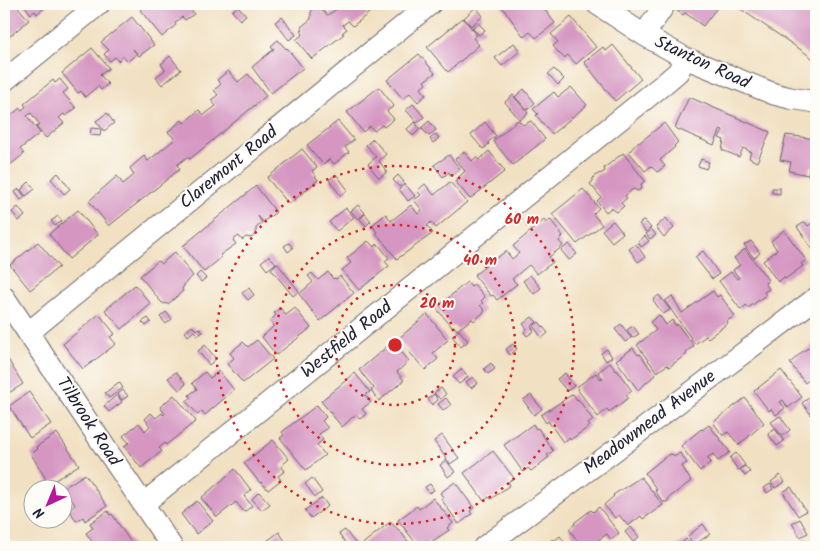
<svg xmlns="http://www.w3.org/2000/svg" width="820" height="551" viewBox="0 0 820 551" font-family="Kalam,sans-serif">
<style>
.building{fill:#d597c2;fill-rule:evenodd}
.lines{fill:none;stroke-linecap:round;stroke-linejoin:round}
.street-casing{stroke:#6a646a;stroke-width:23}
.street{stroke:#fff;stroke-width:21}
.ring{fill:none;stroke:#d62828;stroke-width:2.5;stroke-dasharray:2.5 5}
.labels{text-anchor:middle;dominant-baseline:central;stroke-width:4;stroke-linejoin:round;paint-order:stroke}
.street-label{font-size:18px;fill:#22223b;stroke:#fdfcf7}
.centre{fill:#d62828;stroke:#fdfcf7;stroke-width:2.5}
.ring-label{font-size:15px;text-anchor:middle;font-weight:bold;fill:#d62828;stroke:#fdfcf7;stroke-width:4;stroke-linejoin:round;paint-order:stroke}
</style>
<rect width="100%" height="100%" fill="#fdfcf7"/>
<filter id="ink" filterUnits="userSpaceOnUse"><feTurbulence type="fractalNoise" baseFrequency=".02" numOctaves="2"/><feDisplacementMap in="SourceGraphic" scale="10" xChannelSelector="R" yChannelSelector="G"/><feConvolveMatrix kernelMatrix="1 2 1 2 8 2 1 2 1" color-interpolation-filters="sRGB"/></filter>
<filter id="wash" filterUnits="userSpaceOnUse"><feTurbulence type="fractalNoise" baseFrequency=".0096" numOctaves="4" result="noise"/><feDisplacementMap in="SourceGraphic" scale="20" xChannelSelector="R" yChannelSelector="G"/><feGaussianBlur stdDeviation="1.12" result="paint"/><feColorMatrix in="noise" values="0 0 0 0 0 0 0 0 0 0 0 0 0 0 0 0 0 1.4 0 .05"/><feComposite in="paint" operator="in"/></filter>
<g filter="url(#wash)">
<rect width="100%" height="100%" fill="#f1e0c1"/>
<g id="blocks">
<path class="building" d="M 4,4 L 19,4 L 17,6 L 29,20 L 4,41 Z
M 25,4 L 49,4 L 37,14 L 35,11 L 31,14 L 24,5 Z
M 148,4 L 186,4 L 194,14 L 185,20 L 182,17 L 175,23 L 176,25 L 162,37 L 140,10 Z
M 340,4 L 380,4 L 353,26 L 348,21 L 343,25 L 347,29 L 342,33 L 344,34 L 312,59 L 296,40 L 303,34 L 301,31 L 303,30 L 301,27 L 311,19 L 311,12 L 313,9 L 318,8 L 328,15 L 338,8 L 337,6 Z
M 500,4 L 540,4 L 555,23 L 536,38 L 530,32 L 524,37 Z
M 675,4 L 717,4 L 719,5 L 703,26 L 685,13 L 683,15 L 672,7 Z
M 733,4 L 816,4 L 816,61 L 804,52 Z
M 238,6 L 246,15 L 240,20 L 232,11 Z
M 476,7 L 483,16 L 471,26 L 464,18 Z
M 132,17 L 154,45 L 139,56 L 133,49 L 137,54 L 128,61 L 123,56 L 118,61 L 115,57 L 110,61 L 104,54 L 109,50 L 101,42 Z
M 282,17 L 296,35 L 289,40 L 275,22 Z
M 571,17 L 596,47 L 576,64 L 568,55 L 564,58 L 558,52 L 553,46 L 558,42 L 551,34 Z
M 463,18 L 477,35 L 473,38 L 479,45 L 448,72 L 427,47 Z
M 478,23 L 485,30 L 479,35 L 472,28 Z
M 278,40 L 286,49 L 287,48 L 303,68 L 271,93 L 252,67 L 274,49 L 271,46 Z
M 514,43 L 520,51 L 502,66 L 495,58 Z
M 613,45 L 641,79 L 615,101 L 584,62 L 603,47 L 606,51 Z
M 92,48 L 109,68 L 100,75 L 108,84 L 101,90 L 98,86 L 85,97 L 81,91 L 78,93 L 62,73 Z
M 419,54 L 435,73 L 424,81 L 426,84 L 421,88 L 426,95 L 418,102 L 410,93 L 403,99 L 387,80 Z
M 170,56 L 181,70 L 162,85 L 156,77 L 165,70 L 161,64 Z
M 554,69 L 564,79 L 558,85 L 548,74 Z
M 228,71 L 238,82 L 248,74 L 266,96 L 190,159 L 187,157 L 177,165 L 180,169 L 109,226 L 89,201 L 117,176 L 123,184 L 134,175 L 130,168 L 144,156 L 148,161 L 175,139 L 168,132 L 182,120 L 184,123 L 199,110 L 204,115 L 216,106 L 211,100 L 218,95 L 214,90 L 221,84 L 217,80 Z
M 60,79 L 68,89 L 63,93 L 76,108 L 66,116 L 64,114 L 59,118 L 64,123 L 46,138 L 36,127 L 40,125 L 31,113 L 27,116 L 40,133 L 20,149 L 24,154 L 10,165 L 4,158 L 4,121 L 20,108 L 22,110 L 26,107 L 24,104 L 53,80 L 55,83 Z
M 379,87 L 394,106 L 387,111 L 394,119 L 384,127 L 382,125 L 374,131 L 370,126 L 363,132 L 347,112 Z
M 571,87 L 587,105 L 552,134 L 536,115 L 538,114 L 533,109 L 554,92 L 558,97 Z
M 524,89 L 535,103 L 527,110 L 515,97 Z
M 513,95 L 528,113 L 520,120 L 505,102 Z
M 689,97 L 770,132 L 757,162 L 749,158 L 751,152 L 743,148 L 739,157 L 722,150 L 724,140 L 719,138 L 723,130 L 721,129 L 714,145 L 675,128 Z
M 413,104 L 424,117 L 417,123 L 406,110 Z
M 107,113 L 114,123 L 104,131 L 96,121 Z
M 518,120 L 523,125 L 531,121 L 545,139 L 513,165 L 493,141 Z
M 338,121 L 354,140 L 345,147 L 349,152 L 334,164 L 330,159 L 323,164 L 307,145 Z
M 429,121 L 436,130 L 429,136 L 421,128 Z
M 415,122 L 420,129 L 413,136 L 407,129 Z
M 485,122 L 496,136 L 488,142 L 489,144 L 483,149 L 471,135 Z
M 664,123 L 678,142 L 674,146 L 675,147 L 660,160 L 665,166 L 657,172 L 651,166 L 645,171 L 629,152 L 637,143 L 639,143 Z
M 91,128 L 101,129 L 100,136 L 90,135 Z
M 436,134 L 439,138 L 433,143 L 430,139 Z
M 786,135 L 816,139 L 816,167 L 810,166 L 808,175 L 789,171 L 791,162 L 780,160 Z
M 373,139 L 386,154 L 379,161 L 387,172 L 379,178 L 368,164 L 376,157 L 366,145 Z
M 302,149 L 317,167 L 312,171 L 318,180 L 289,204 L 267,178 Z
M 489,151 L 505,171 L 470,199 L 455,181 L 465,171 L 455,159 L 464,152 L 472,161 L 476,157 L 479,160 Z
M 623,153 L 645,181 L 641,184 L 642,188 L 638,191 L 633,189 L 625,196 L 627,198 L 621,203 L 624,206 L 617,212 L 611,208 L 606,212 L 597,201 L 601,197 L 590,184 L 593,181 L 593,178 L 598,174 L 602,173 L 605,171 L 604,168 Z
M 449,155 L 460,169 L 451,176 L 449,172 L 443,177 L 434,165 Z
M 701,159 L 709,162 L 706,169 L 698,166 Z
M 58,173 L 70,189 L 64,194 L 51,179 Z
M 336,174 L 348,190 L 341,196 L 329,180 Z
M 398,175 L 404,182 L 399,187 L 393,180 Z
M 29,182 L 35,189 L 26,196 L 21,190 Z
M 450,182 L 467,202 L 436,228 L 431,222 L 427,226 L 433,233 L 397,259 L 376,233 L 377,232 L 372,225 L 386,214 L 391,221 L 411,205 L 418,214 L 422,210 L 414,200 L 421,195 L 417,191 L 425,184 L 434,195 Z
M 405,184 L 415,196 L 408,201 L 399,189 Z
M 256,186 L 276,212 L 263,222 L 258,216 L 262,223 L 256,228 L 256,234 L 251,238 L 246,237 L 242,240 L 239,236 L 233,240 L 236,244 L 220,255 L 222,257 L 204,272 L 183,246 Z
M 772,188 L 780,188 L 780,194 L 772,193 Z
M 19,189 L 25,197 L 21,200 L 15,192 Z
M 583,189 L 599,208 L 593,214 L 602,225 L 577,244 L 552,214 Z
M 358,205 L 365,213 L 358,219 L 351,211 Z
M 18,207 L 25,216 L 19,221 L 12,212 Z
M 346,208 L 354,217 L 337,231 L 329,222 Z
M 78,210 L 98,235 L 69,259 L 49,234 Z
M 365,214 L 371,221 L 366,226 L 360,219 Z
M 58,216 L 62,221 L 55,226 L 51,221 Z
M 666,218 L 674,228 L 664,237 L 656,227 Z
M 550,219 L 563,236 L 559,241 L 563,246 L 549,257 L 553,262 L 537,274 L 529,265 L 512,279 L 517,284 L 497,300 L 493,295 L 491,296 L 474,275 L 506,251 L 512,259 L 519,253 L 513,246 L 544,220 L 546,223 Z
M 644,220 L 651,228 L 646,232 L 639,224 Z
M 816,220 L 816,254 L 797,227 L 805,222 L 808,226 Z
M 613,221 L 623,233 L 612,242 L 602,230 Z
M 652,230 L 656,235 L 650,239 L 646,234 Z
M 784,230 L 806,260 L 801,264 L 803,266 L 785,279 L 784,277 L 778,282 L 763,261 L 777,250 L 771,241 Z
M 645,236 L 649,241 L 641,247 L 638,242 Z
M 368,241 L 374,247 L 378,244 L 389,258 L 385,261 L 389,266 L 359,290 L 342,270 L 351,263 L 347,258 Z
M 751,241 L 760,253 L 754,258 L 744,245 Z
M 38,242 L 59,267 L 30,290 L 10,265 Z
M 289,243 L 293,248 L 288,252 L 284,246 Z
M 569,244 L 577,254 L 569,260 L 561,250 Z
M 636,244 L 645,257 L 638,262 L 629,249 Z
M 745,249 L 768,280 L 765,283 L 769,289 L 764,292 L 766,295 L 748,308 L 746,305 L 741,310 L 719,281 L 731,272 L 737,279 L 739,278 L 733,270 L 740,265 L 734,258 Z
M 703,251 L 719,274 L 712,279 L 695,257 Z
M 175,252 L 193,276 L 186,282 L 182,289 L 183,291 L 168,304 L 162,303 L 140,276 L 158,261 L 161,264 Z
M 269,256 L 276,263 L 267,270 L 261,262 Z
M 277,263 L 299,291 L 293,296 L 271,269 Z
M 200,272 L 206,278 L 201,282 L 196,276 Z
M 328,272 L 333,279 L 334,278 L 336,279 L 340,276 L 354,293 L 320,321 L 299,294 L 313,282 L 308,276 L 312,273 L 318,280 Z
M 530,275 L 541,288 L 534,294 L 523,281 Z
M 467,282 L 471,287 L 474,284 L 485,297 L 481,301 L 483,303 L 480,305 L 485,311 L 474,321 L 472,319 L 457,330 L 454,326 L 452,327 L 436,308 Z
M 135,285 L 151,304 L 122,329 L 105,310 Z
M 249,288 L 254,295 L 248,300 L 242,293 Z
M 713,291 L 717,297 L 720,295 L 735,316 L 727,321 L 728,323 L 708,338 L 706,336 L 695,344 L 665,301 L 672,296 L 682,313 Z
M 659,295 L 670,310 L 663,314 L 653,300 Z
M 280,308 L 286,315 L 295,308 L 311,328 L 276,355 L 262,337 L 274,326 L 270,321 L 276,315 L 274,313 Z
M 166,312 L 172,319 L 166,324 L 160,317 Z
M 99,314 L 115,334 L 110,337 L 116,344 L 83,369 L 63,344 Z
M 427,314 L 448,340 L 433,353 L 438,359 L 425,370 L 398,339 Z
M 659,315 L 666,325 L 672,320 L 676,326 L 677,324 L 694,346 L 686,352 L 687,354 L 669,367 L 667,365 L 657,372 L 637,345 L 656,330 L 650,322 Z
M 532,317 L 537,322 L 531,326 L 534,331 L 527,336 L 524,332 L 527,329 L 523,324 Z
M 148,318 L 151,322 L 146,326 L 142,322 Z
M 539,322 L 548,333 L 542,338 L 533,326 Z
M 621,324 L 631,338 L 625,342 L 615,329 Z
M 192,326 L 196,330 L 199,328 L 203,332 L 198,335 L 194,331 L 188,336 L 185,332 Z
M 633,326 L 639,334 L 632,338 L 627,330 Z
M 459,330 L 468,341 L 461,347 L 452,336 Z
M 257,340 L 273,359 L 243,383 L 227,364 L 234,358 L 230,353 L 243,342 L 248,347 Z
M 816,343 L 816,387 L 810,379 L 805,383 L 790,363 L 802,352 Z
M 513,344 L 517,349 L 510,355 L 506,349 Z
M 205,345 L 216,359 L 209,365 L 198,351 Z
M 389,345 L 395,353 L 399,349 L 409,361 L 397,372 L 404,380 L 379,401 L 371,390 L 374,388 L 359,370 Z
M 633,348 L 638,355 L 640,354 L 655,375 L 638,390 L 616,360 Z
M 607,349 L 612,357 L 606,361 L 601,353 Z
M 4,353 L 23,384 L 4,396 L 7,400 L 4,402 Z
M 491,363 L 495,369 L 488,374 L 484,369 Z
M 610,363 L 616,371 L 617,370 L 632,391 L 626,395 L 628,398 L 619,405 L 609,412 L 607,409 L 598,417 L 577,389 L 578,386 L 596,373 L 601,380 L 603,379 L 598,372 Z
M 462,369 L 468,377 L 459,384 L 453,377 Z
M 781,370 L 802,397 L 788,408 L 783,400 L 780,402 L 785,408 L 776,415 L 771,409 L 769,411 L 754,391 Z
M 219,371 L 234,390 L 205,415 L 202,411 L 198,415 L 186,401 L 191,398 L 189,395 L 197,389 L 192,383 L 205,372 L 210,378 Z
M 176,372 L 186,384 L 179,390 L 168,378 Z
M 355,373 L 370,392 L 365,395 L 371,402 L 362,409 L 366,414 L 360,419 L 356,414 L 342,427 L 321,401 Z
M 565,373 L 574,386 L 567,391 L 557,379 Z
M 473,377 L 478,383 L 471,388 L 466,382 Z
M 119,382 L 123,388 L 109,398 L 105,393 Z
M 441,388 L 446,394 L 440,399 L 434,393 Z
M 123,390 L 128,396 L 122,400 L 118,394 Z
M 29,392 L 51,424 L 30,438 L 9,406 Z
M 434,394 L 438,400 L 432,405 L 428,399 Z
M 573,394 L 577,400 L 578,399 L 593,420 L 588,424 L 590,426 L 570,440 L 569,438 L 563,442 L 548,421 L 546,423 L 541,415 Z
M 117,395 L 122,402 L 109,412 L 104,406 Z
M 174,395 L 196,421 L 166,445 L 165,443 L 159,448 L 162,451 L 141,468 L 124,446 L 129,443 L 123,436 L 139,423 L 145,431 L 150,426 L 145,419 L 151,413 L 156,418 L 162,413 L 163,415 L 165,414 L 160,407 Z
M 531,395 L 542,409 L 534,415 L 523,400 Z
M 810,397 L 816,405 L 815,420 L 802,403 Z
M 446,398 L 451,405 L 443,410 L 438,404 Z
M 745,398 L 764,423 L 739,445 L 728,432 L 723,436 L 713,422 Z
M 317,405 L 326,417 L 322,421 L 328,428 L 319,434 L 323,440 L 317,445 L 325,455 L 306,470 L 280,438 L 284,435 L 282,432 Z
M 780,416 L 790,430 L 782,436 L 771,422 Z
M 533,424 L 536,429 L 538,428 L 553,451 L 547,455 L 549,457 L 531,471 L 528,468 L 523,472 L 504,445 Z
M 709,425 L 730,452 L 718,461 L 713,454 L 707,458 L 711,462 L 700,471 L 681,446 L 701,429 L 702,430 Z
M 775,429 L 784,441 L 777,446 L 768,434 Z
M 57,433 L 79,465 L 49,484 L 31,454 L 38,449 L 36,447 Z
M 442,435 L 459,458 L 450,464 L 434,441 Z
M 273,440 L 289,459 L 281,466 L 285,471 L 278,476 L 281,480 L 268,490 L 261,482 L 260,483 L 244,463 Z
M 493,451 L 514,478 L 508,482 L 510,485 L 491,499 L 489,497 L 484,501 L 464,473 Z
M 680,453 L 687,463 L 682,466 L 691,481 L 670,497 L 667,502 L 663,502 L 655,491 L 657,490 L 645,473 L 665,457 L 671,454 L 676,456 Z
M 736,453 L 745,465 L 738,470 L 730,458 Z
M 446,460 L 455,472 L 448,477 L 440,465 Z
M 745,466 L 750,472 L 745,476 L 740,469 Z
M 235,469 L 251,490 L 244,496 L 252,506 L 244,512 L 236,502 L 217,517 L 201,498 Z
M 85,474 L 107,506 L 85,521 L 83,517 L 76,521 L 69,509 L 62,514 L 62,489 ZM 72,500 L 75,505 L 71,508 L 68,503 Z
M 780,475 L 785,482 L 775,488 L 771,482 Z
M 641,477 L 663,505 L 643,519 L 641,516 L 628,526 L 619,515 L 615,518 L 604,505 L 614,496 L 613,495 Z
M 312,478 L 322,492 L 315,497 L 305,484 Z
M 455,482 L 474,508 L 470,511 L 472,514 L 459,524 L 441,499 L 443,497 L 440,493 Z
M 430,484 L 434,490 L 429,493 L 425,487 Z
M 770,484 L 773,489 L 767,493 L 764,488 Z
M 791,487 L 806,511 L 798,516 L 783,492 Z
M 259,492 L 270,504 L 262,510 L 252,499 Z
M 322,498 L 328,506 L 311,518 L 305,510 Z
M 433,498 L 453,523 L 447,528 L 449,530 L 430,543 L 429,541 L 423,545 L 422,543 L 418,546 L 398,520 L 417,506 L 419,509 Z
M 197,501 L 213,521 L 196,534 L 181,514 Z
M 599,507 L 619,533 L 611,540 L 607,534 L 597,541 L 602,547 L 582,547 L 569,529 L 575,524 L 574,523 L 591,510 L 593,512 Z
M 108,511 L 110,515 L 112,514 L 134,547 L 96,547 L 86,533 L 93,528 L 90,523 Z
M 800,519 L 808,533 L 800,537 L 792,523 Z
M 390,522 L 400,531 L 412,547 L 361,547 L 360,546 Z
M 703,524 L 710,534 L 694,545 L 688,536 Z
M 631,527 L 639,537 L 633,542 L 625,532 Z
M 345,530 L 358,547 L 349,547 L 339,534 Z
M 279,532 L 285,541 L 277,547 L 271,547 L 267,541 Z
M 560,536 L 568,547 L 541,547 L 553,539 L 554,541 Z
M 687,539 L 692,546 L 675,547 Z
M 805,539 L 810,547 L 792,547 Z"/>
</g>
</g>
<g filter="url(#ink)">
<use href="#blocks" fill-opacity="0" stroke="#6a646a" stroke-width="1"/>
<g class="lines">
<g class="street-casing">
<path id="street" d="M 597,4 L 644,35 L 685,58 L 774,94 L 790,98 L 816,102
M 644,35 L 665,4
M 4,81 L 99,4
M 4,297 L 172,547
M 28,333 L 430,4
M 143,504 L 665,83 L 678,72 L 685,58
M 484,547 L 614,451 L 816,298"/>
</g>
<use href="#street" class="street"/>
</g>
</g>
<g class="ring">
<circle cx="395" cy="345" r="60"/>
<circle cx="395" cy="345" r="120"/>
<circle cx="395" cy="345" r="179"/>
</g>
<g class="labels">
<g class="street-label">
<text transform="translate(702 63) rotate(25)">Stanton Road</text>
<text transform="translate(229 168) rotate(-39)">Claremont Road</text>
<text transform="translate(347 340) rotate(-39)">Westfield Road</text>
<text transform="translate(88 422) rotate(57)">Tilbrook Road</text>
<text transform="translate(650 423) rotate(-37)">Meadowmead Avenue</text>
</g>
</g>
<circle cx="395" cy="345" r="8" class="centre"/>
<g class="ring-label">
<text x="522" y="224">60 m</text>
<text x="480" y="265">40 m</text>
<text x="437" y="308">20 m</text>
</g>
<rect width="820" height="551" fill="none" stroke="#fdfcf7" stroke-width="20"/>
<g transform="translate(48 504) rotate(224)"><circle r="24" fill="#fdfcf7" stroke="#a5a5ac"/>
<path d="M0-4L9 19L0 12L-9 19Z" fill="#b5179e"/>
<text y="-8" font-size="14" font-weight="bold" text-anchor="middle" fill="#22223b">N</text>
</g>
</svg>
